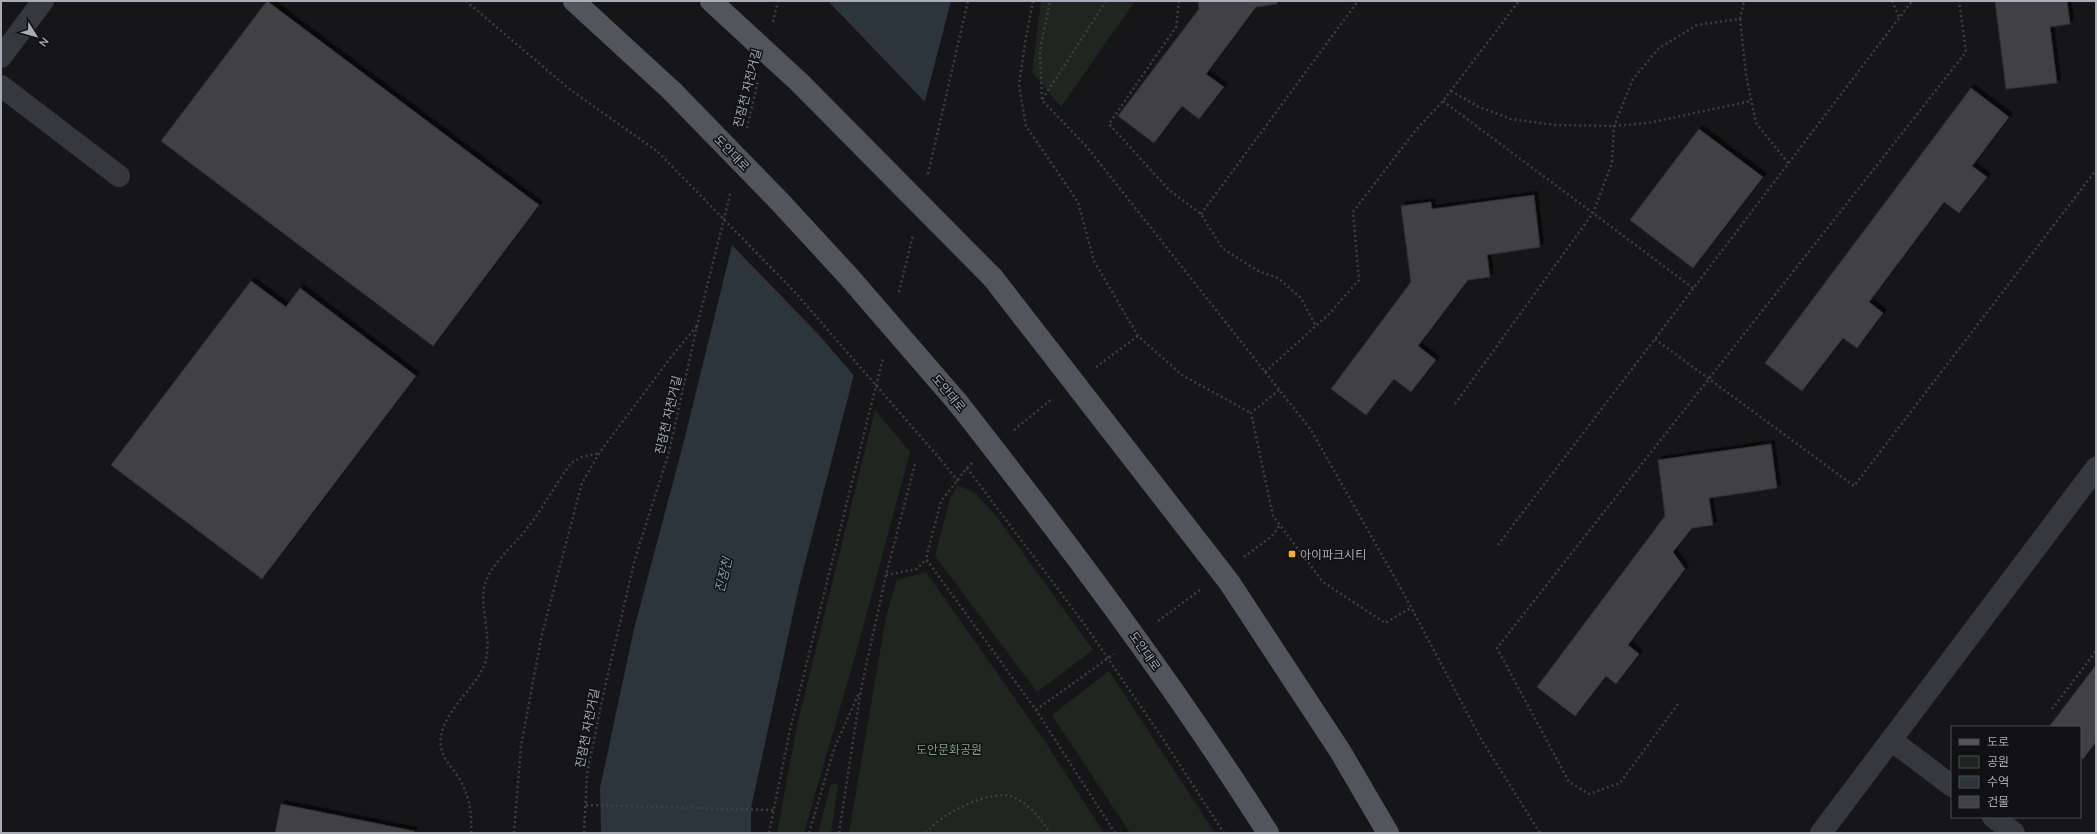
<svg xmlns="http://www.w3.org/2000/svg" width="2097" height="834" viewBox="0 0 2097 834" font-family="Quicksand,'Noto Sans KR',sans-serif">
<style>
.green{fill:#1e261f}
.water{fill:#2c353c}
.pier{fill:#161618}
.building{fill:#404145;stroke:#303034;filter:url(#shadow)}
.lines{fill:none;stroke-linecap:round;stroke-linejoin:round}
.path{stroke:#3d3f44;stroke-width:2.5;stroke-dasharray:2 3;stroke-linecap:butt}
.minor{stroke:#37383d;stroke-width:22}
.major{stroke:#53555c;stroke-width:22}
.path-bridge{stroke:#3d3f44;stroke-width:2.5;stroke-dasharray:2 3;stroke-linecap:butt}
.major-bridge{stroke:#53555c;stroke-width:22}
.poi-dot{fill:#f2b134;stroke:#111113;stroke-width:1.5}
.labels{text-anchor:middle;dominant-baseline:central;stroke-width:3;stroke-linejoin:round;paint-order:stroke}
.street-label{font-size:12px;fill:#a8adb8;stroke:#111113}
.poi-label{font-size:12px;fill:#a8adb8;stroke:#111113;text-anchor:start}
.park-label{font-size:12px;fill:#7fa381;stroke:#111113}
.water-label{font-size:13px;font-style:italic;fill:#7f9bb3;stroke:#111113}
</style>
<defs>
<filter id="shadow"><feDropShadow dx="3.5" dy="-3.5" stdDeviation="0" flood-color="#0009"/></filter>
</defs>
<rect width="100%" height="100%" fill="#161618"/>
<path class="green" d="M 1041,1 L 1135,1 L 1061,107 L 1032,72 Z
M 875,410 L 910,452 L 859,642 L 804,833 L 777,833 L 797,725 Z
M 958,485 L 976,494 L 997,517 L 1093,650 L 1037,692 L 935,556 L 950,498 Z
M 926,572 L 1042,737 L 1104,833 L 849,833 L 886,617 L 897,580 Z
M 1109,671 L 1215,833 L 1130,833 L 1052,715 Z
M 831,784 L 838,784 L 831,833 L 818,833 Z"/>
<path class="water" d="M 796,1 L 951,1 L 799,586 L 751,808 L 751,833 L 601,833 L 600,788 L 634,629 L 684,441 L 734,237 Z"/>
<path class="pier" d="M 794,1 L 828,1 L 925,102 L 855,377 L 819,335 L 730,243 Z"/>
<path class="building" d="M 267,1 L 539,205 L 433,346 L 161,141 Z
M 1198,1 L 1277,1 L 1277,4 L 1256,7 L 1206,74 L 1224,87 L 1199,119 L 1182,106 L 1154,143 L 1118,116 L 1199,9 Z
M 1995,1 L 2067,1 L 2070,24 L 2050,27 L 2057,83 L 2006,89 Z
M 1971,88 L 2009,117 L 1972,166 L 1987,177 L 1959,213 L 1944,202 L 1869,302 L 1883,313 L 1857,348 L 1843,338 L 1802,391 L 1765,363 Z
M 1699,129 L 1763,177 L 1693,268 L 1630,220 Z
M 1534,195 L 1540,247 L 1487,255 L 1490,277 L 1468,280 L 1418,346 L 1436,360 L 1411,392 L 1394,379 L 1366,415 L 1331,389 L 1411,282 L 1401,206 L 1431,202 L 1432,209 Z
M 251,281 L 286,307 L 300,288 L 416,376 L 262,579 L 111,465 Z
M 1771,444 L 1777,488 L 1709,498 L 1713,525 L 1692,528 L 1673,552 L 1685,569 L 1628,645 L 1639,654 L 1616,684 L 1606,676 L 1575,716 L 1537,687 L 1665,516 L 1658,460 Z
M 2096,665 L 2096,742 L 2083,759 L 2080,757 L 2080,727 L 2049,727 Z
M 281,804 L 414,831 L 414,833 L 275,833 Z"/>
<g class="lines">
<path class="path" d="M 466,1 L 568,88 L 658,152
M 1033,1 L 1025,43 L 1019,85 L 1026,126 L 1078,202 L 1094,261 L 1138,336 L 1182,375 L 1251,413
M 1106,1 L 1042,100 L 1087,147 L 1311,430 L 1404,594 L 1481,739 L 1540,833
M 1179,1 L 1176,27 L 1109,124 L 1169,190 L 1201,214 L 1222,248 L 1258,271 L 1278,278 L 1301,298 L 1316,326
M 1892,1 L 1899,17
M 1740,19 L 1746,75 L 1756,123 L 1788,163
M 773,22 L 778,1
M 1451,91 L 1479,107 L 1511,119 L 1555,125 L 1614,126 L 1648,123 L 1751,101
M 1042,99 L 1040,51 L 1050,1
M 1443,101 L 1693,288
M 747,128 L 758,81
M 928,174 L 968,1
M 1201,214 L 1358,1
M 899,292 L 913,235
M 1655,339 L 1854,486 L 2096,170
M 1096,367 L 1138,336
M 1265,372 L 1328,315 L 1359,280 L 1353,212 L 1415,131 L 1443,101 L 1519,1
M 1279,390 L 1251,413 L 1273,516 L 1323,582 L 1385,623 L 1412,607
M 1455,404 L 1593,213 L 1612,163 L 1614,126 L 1633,79 L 1659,48 L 1697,25 L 1740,19 L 1744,1
M 1014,430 L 1053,398
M 941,460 L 958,481
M 972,463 L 967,468 L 941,501 L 926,559 L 1036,710 L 1115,833
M 967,468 L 1085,625 L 1163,739 L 1224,833
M 1498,545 L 1912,1
M 1244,557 L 1272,536 L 1280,525
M 886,575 L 917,569 L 926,559
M 1158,621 L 1200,590
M 1678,704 L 1620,783 L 1589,794 L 1569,782 L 1497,648 L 1966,52 L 1959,1
M 2052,709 L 2096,651
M 1036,710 L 1114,654
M 586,805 L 774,810
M 471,833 C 472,814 470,797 460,780 C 454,769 443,760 441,747 C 436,718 472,692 483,668 C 495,644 478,605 485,584 C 492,563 511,548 525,531 C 542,510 555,485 571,463 L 582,457 L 600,453
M 514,833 L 521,746 L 542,634 L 582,483 L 600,452 L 671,357 L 697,326
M 584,833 L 587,774 L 606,682 L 635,559 L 669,452 L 697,326 L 731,191
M 769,833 L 790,730 L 883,358
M 809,833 L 834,749 L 859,693
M 839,833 L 861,689 L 886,575 L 915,464
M 926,833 C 939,815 990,788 1013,797 C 1030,804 1040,818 1050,833"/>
<path class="minor" d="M 1,57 L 43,1
M 1,86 L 119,176
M 1891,740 L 1952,786
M 1993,817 L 2014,833
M 1821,833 L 2096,468"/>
<path class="major" d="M 574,1 L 672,91
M 993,278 L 1229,582 L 1340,751 L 1388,833
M 958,403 C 1067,542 1173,683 1268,833"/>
<path class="path-bridge" d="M 658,152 L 793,290 L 941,460"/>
<path class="major-bridge" d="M 711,1 L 799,82 L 993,278
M 672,91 L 780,202 L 850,278 L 958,403"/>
</g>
<rect class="poi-dot" x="1288" y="550" width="8" height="8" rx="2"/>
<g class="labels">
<g class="street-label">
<text transform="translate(747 88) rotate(-76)">진잠천 자전거길</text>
<text transform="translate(732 153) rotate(46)">도안대로</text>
<text transform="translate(949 393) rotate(50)">도안대로</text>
<text transform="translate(668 415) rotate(-77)">진잠천 자전거길</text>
<text transform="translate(1145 651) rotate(55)">도안대로</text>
<text transform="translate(587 728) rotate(-79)">진잠천 자전거길</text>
</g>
<g class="poi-label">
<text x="1300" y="554">아이파크시티</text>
</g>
<g class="park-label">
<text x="949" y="749">도안문화공원</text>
</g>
<g class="water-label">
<text transform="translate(723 575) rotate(-76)">진잠천</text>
</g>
</g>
<rect width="2097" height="834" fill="none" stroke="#a8adb8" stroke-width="4"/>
<rect x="1951" y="726" width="130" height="92" fill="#111113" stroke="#4d4f55"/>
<rect x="1959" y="739" width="20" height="6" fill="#53555c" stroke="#4d4f55"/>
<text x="1987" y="746" font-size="12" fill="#a8adb8">도로</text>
<rect x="1959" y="756" width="20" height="12" fill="#1e261f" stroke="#4d4f55"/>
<text x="1987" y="766" font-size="12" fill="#a8adb8">공원</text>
<rect x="1959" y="776" width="20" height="12" fill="#2c353c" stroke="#4d4f55"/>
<text x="1987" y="786" font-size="12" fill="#a8adb8">수역</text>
<rect x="1959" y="796" width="20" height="12" fill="#404145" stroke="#4d4f55"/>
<text x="1987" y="806" font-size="12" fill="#a8adb8">건물</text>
<g transform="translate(36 36) rotate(127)" stroke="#111113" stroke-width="3" paint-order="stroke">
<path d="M0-3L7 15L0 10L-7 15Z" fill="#a8adb8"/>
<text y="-6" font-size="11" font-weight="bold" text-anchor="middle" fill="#a8adb8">N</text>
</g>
</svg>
